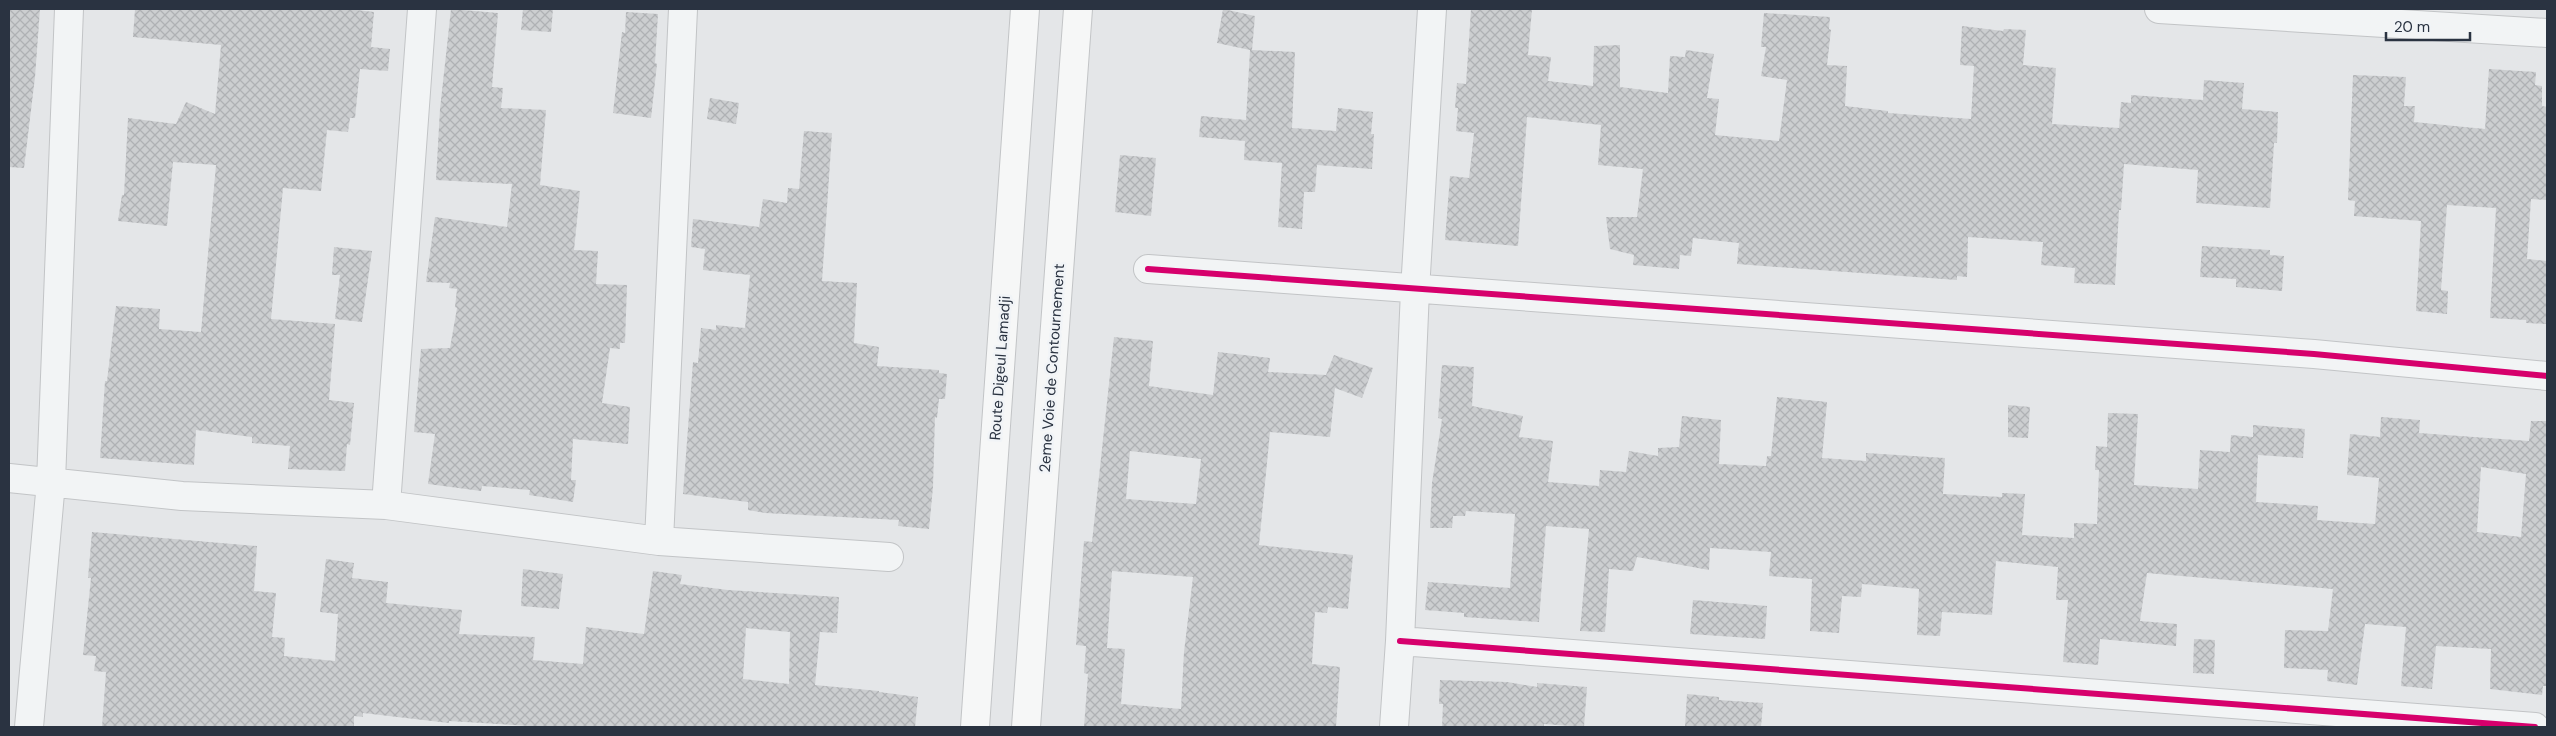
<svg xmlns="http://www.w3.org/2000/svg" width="2556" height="736" viewBox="0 0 2556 736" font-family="'DM Sans',sans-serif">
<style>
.building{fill:url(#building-cross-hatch);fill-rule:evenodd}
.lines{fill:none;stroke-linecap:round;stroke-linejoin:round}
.street-casing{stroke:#c2c4c6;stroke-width:30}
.secondary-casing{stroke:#c2c4c6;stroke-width:30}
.street{stroke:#f2f4f5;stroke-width:28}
.secondary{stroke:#f6f7f7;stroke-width:28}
.cycleway-casing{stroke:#f1f4f7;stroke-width:9}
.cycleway{stroke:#d6006c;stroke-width:6}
.labels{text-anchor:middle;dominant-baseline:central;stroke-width:5;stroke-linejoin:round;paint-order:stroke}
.street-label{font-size:15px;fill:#2a3341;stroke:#f1f4f7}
</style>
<defs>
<pattern id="building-cross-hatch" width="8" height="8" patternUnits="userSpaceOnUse" patternTransform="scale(1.25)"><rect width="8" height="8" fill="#ccced0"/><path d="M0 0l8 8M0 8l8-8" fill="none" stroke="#afb1b4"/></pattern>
</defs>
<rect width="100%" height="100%" fill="#e4e6e8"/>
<path class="building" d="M 9,9 L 40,9 L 35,77 L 24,168 L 9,167 Z
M 135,9 L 348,9 L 374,12 L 371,47 L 390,49 L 388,71 L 360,69 L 355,118 L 350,118 L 348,132 L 327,130 L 321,191 L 283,188 L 271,319 L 335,324 L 329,400 L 354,403 L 350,445 L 347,444 L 345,471 L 288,469 L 290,446 L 252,443 L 252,437 L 196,430 L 194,465 L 100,458 L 105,381 L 107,381 L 116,306 L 160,309 L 159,329 L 201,332 L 216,165 L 173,162 L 167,226 L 118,221 L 122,195 L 124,195 L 128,118 L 176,124 L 186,102 L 215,114 L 221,45 L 133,37 Z
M 451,9 L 498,13 L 492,87 L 503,88 L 501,108 L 546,110 L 540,185 L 580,191 L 574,250 L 598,251 L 596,284 L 627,285 L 625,343 L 620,343 L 620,349 L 610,348 L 602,403 L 630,407 L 628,444 L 573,439 L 571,480 L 576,480 L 573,502 L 529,495 L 530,490 L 482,486 L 481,491 L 428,484 L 435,434 L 414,432 L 421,349 L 450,348 L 457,308 L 455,307 L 457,289 L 449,288 L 450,283 L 426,282 L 435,217 L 507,227 L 512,184 L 436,180 L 440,109 Z
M 523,9 L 553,9 L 551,32 L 521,30 Z
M 1223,9 L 1255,16 L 1252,50 L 1295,52 L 1292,128 L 1336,131 L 1338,108 L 1373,112 L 1371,134 L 1374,134 L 1372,169 L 1317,165 L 1315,192 L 1304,192 L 1302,229 L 1278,227 L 1282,163 L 1244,160 L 1245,141 L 1199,137 L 1201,116 L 1246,120 L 1250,50 L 1217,43 Z
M 1471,9 L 1532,9 L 1528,55 L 1551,57 L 1548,81 L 1593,86 L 1594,46 L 1620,45 L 1620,87 L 1668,93 L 1670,56 L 1685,57 L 1686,50 L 1714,54 L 1707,98 L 1719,99 L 1715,135 L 1779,141 L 1787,80 L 1761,76 L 1766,47 L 1761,47 L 1764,13 L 1830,17 L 1829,29 L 1831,30 L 1827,65 L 1847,66 L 1845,106 L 1888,111 L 1888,113 L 1971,119 L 1974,66 L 1960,65 L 1962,26 L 2003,31 L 2004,29 L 2026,30 L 2023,65 L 2056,68 L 2052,124 L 2119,128 L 2121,102 L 2131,103 L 2131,95 L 2203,100 L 2204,80 L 2244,83 L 2242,109 L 2278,112 L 2277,143 L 2274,143 L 2270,208 L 2196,203 L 2198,170 L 2124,164 L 2121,210 L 2119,210 L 2115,285 L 2074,283 L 2075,268 L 2041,265 L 2043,242 L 1968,237 L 1967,277 L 1957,276 L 1957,280 L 1737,264 L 1739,243 L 1693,238 L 1691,256 L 1680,255 L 1679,269 L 1633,265 L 1634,255 L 1610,249 L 1606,217 L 1637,217 L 1643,169 L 1598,165 L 1601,125 L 1527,117 L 1518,246 L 1445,240 L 1450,176 L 1469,178 L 1474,133 L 1456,131 L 1458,108 L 1455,108 L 1457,83 L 1466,84 Z
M 626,12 L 658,14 L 655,63 L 657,64 L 651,118 L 613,113 L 622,32 L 625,33 Z
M 2489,69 L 2536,72 L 2535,85 L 2542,86 L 2542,106 L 2547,107 L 2547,200 L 2531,199 L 2527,259 L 2547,261 L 2547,324 L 2526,323 L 2526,320 L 2490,318 L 2496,208 L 2447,205 L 2441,290 L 2448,291 L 2447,314 L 2416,311 L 2421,221 L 2354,216 L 2355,201 L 2348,200 L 2353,75 L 2406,77 L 2404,106 L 2415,106 L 2414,122 L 2485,129 Z
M 710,98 L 739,103 L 736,124 L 707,119 Z
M 804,131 L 832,133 L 822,281 L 857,283 L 854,343 L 879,347 L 877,366 L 939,370 L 939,373 L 947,374 L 945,399 L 939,399 L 937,418 L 935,417 L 933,487 L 929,529 L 898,526 L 899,520 L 765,513 L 748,510 L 748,502 L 683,494 L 693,362 L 698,363 L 701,328 L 716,330 L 716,325 L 745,328 L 750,275 L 703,270 L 705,249 L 691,247 L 693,219 L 759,227 L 763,199 L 787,203 L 788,188 L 799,189 Z
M 1120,155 L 1156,158 L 1151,216 L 1115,212 Z
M 2202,246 L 2270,250 L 2270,255 L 2284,256 L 2282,291 L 2236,287 L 2236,279 L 2200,277 Z
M 334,247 L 372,251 L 362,322 L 335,319 L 340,275 L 332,275 Z
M 1114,337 L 1153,341 L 1149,386 L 1213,395 L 1218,352 L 1270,358 L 1268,372 L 1326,375 L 1334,355 L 1373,368 L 1362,398 L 1335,388 L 1330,437 L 1270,432 L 1259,545 L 1353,555 L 1348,609 L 1328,607 L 1327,613 L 1315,612 L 1312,664 L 1340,667 L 1336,727 L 1084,727 L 1088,674 L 1084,673 L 1086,646 L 1076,645 L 1084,541 L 1092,542 ZM 1130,451 L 1201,459 L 1196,504 L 1126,499 ZM 1112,571 L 1193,577 L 1184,652 L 1181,709 L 1121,704 L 1125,649 L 1107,648 Z
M 1442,365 L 1474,367 L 1472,406 L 1523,416 L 1519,437 L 1553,441 L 1548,482 L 1599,486 L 1600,470 L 1626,472 L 1629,451 L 1658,456 L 1658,448 L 1679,447 L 1682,416 L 1721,420 L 1719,464 L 1766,466 L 1767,456 L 1771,456 L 1777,397 L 1827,402 L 1822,458 L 1866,461 L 1866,453 L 1945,458 L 1943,494 L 2002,497 L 2002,493 L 2025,494 L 2022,535 L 2074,538 L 2074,523 L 2097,524 L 2099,470 L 2095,470 L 2096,446 L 2107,447 L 2108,413 L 2138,414 L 2134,485 L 2198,489 L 2200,450 L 2230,452 L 2231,435 L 2253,437 L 2253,425 L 2305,429 L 2303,458 L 2258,455 L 2256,502 L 2318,506 L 2317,520 L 2375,524 L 2379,478 L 2347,475 L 2350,434 L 2380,437 L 2381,417 L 2420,420 L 2419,433 L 2529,441 L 2531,421 L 2547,421 L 2547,686 L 2543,686 L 2542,695 L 2490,689 L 2491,649 L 2436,646 L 2432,689 L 2401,686 L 2406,627 L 2365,624 L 2357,685 L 2327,681 L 2328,670 L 2284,668 L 2285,630 L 2328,631 L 2333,589 L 2147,573 L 2140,621 L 2177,624 L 2176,646 L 2100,639 L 2098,665 L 2063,662 L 2068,600 L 2056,600 L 2058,567 L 1996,561 L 1992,615 L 1942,612 L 1940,636 L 1917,635 L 1919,589 L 1862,584 L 1861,597 L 1842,596 L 1839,633 L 1810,631 L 1812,579 L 1769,576 L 1771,552 L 1710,548 L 1709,570 L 1637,557 L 1633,571 L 1609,569 L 1605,632 L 1580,631 L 1589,529 L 1546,526 L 1539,622 L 1464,617 L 1464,613 L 1425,610 L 1428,582 L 1510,588 L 1515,514 L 1466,511 L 1465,516 L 1453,516 L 1452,528 L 1430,528 L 1432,483 L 1442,419 L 1438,418 ZM 2481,467 L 2526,474 L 2521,537 L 2477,532 Z
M 2008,405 L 2030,407 L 2028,438 L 2008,437 Z
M 92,532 L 257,546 L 254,591 L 276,593 L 272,637 L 285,638 L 284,656 L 335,661 L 338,614 L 320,612 L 326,559 L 354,563 L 352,578 L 388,582 L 386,603 L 462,610 L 459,634 L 535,637 L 533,660 L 583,664 L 586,627 L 644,634 L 653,571 L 682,575 L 680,584 L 728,590 L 839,597 L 837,633 L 820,632 L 815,685 L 879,691 L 879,692 L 918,697 L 915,727 L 546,727 L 449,721 L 449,723 L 363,713 L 363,717 L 354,716 L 354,727 L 102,727 L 106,672 L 94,671 L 96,656 L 83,655 L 91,578 L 88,578 ZM 746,628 L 790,632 L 789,684 L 743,679 Z
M 523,569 L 563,574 L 559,609 L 521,606 Z
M 1693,600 L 1767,606 L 1765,639 L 1690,634 Z
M 2194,639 L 2215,640 L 2214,674 L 2193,673 Z
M 1440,680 L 1507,682 L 1537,687 L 1537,683 L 1587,687 L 1584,727 L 1544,724 L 1544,727 L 1442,727 L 1443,704 L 1439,704 Z
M 1687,694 L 1719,697 L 1719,700 L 1763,703 L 1761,727 L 1685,727 Z"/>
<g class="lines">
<g class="street-casing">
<path id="street" d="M 2159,9 L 2547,33
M 1148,269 L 2314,354 L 2547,376
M 9,478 L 182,496 L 386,505 L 659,541 L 889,557
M 386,505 L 422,9
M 659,541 L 683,9
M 1400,641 L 2535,727
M 29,727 L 51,482 L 69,9
M 1394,727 L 1400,641 L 1415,290 L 1432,9"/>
</g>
<g class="secondary-casing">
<path id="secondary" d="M 975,727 L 1025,9
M 1026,727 L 1078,9"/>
</g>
<use href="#street" class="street"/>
<use href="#secondary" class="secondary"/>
<g class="cycleway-casing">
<path id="cycleway" d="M 1148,269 L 2314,354 L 2547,376
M 1400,641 L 2535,727"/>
</g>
<use href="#cycleway" class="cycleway"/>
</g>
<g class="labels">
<g class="street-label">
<text transform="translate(1000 368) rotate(-86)">Route Digeul Lamadji</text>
<text transform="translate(1052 368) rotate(-86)">2eme Voie de Contournement</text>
</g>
</g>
<rect width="2556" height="736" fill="none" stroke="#2a3341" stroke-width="20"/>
<path d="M2386 32v8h84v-8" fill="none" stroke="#2a3341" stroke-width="2.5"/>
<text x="2394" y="32" font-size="15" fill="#2a3341" stroke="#f1f4f7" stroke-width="4" paint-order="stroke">20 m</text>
</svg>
